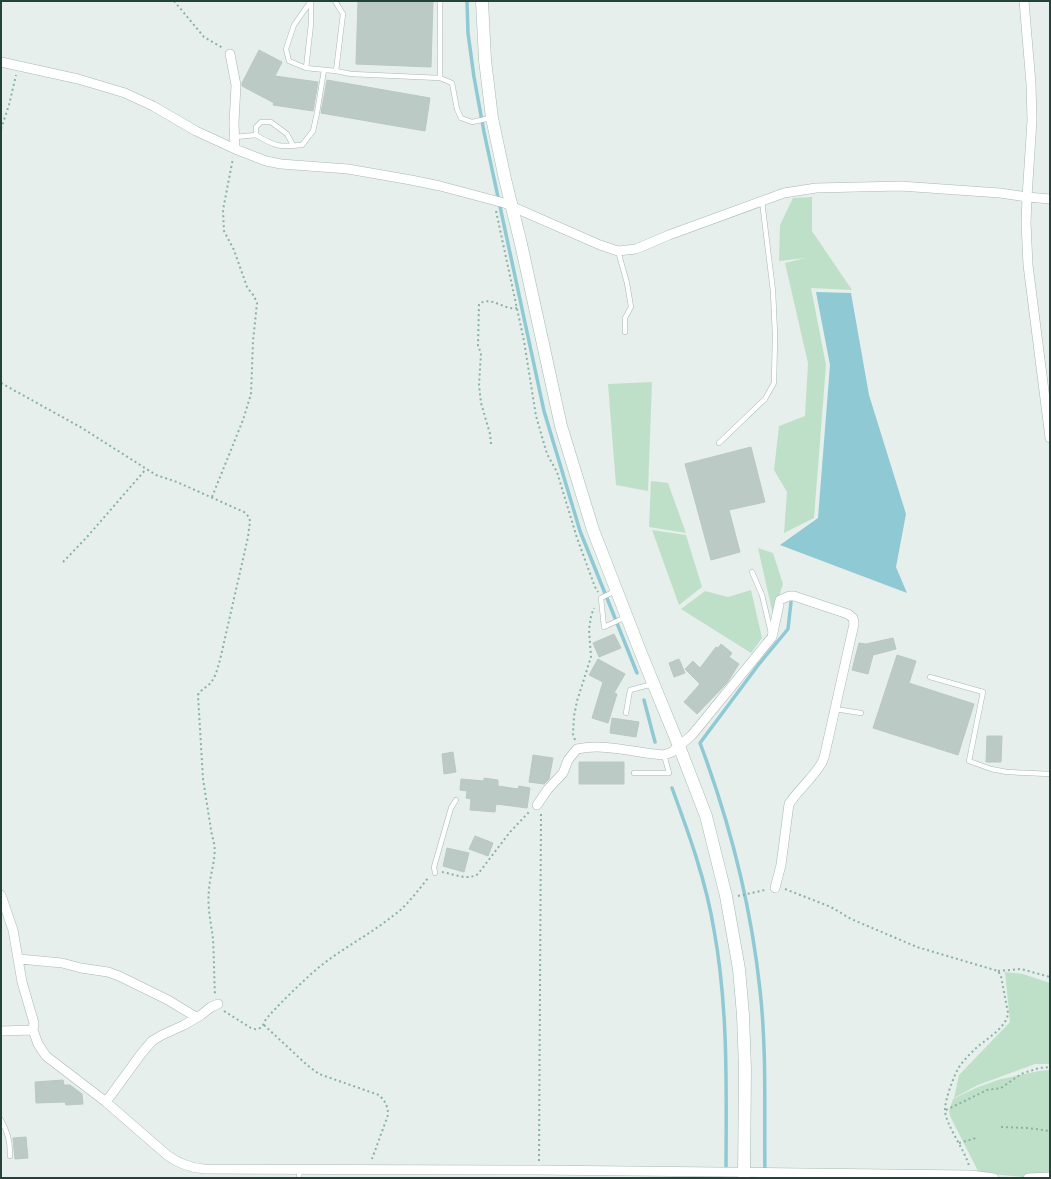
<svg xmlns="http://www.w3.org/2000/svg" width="1051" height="1179" viewBox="0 0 1051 1179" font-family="'Exo 2',sans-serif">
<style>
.green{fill:#bfe0c8}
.water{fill:#8ec9d4}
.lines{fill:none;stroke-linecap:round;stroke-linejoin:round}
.stream{stroke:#8ec9d4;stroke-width:3.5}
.building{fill:#bbcac4;stroke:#b8c9c2}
.lane-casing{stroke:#a8b8b2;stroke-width:5.5}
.street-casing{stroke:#a8b8b2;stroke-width:10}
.secondary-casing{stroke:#a4bbb3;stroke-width:13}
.path{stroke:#86b3a5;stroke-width:2;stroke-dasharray:2 3;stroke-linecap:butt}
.lane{stroke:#fff;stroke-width:4.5}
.street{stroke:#fff;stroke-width:9}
.secondary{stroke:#fff;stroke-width:12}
</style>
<rect width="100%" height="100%" fill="#e6efeb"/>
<path class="green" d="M 812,197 L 812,231 L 852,290 L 811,288 L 826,365 L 814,518 L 784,533 L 787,492 L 774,470 L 779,426 L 805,416 L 808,363 L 785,263 L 805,258 L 779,261 L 780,225 L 793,198 Z
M 652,382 L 648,491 L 616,485 L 608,384 Z
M 651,481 L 668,483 L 686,533 L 649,527 Z
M 652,530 L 686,535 L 702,587 L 679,605 Z
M 758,548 L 773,553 L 783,584 L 773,615 Z
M 751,590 L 762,638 L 751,653 L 681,609 L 705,591 L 728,597 Z
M 1005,972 L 1023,974 L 1050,983 L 1050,1064 L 1035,1064 L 978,1085 L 954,1098 L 959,1075 L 1010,1022 Z
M 1050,1070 L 1050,1175 L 1023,1177 L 979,1173 L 950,1116 L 949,1111 L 953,1099 L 978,1087 L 1001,1079 L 1039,1071 Z"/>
<path class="water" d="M 816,292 L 851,293 L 869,395 L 906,514 L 896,567 L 907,593 L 780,545 L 818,518 L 830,365 Z"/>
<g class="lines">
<path class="stream" d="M 467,1 L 468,33 L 474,77 L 484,132 L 544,411 L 580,531 L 637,673
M 644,700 L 655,742
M 672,788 C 689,834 706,881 714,930 C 729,1012 726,1095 726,1178
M 765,1178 C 764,1116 767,1052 760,990 C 751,905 730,823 700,743 L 759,664 L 788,629 L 791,602"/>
</g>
<path class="building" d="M 358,1 L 433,1 L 431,67 L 356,64 Z
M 259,50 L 282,62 L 275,76 L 318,82 L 313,111 L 273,105 L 274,103 L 242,86 L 242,83 Z
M 327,80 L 430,98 L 425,131 L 321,113 Z
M 751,447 L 765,502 L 729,510 L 740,552 L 711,560 L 685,464 Z
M 614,634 L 621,648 L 599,657 L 593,643 Z
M 893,638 L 896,649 L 873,655 L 868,674 L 852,670 L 859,643 L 866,644 Z
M 721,644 L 732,653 L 729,657 L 739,664 L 727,683 L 697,714 L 684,702 L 700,684 L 685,669 L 693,661 L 700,668 L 716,647 L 718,648 Z
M 897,655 L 916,661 L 909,683 L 974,704 L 958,755 L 873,728 Z
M 598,659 L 625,674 L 614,693 L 617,694 L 608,723 L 592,718 L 603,682 L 589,675 Z
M 679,659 L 685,673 L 674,677 L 669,663 Z
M 612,718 L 639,722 L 636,737 L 610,733 Z
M 987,736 L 1002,736 L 1001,762 L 986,762 Z
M 453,752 L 456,772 L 444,774 L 442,754 Z
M 533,755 L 553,758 L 549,779 L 544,784 L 529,782 Z
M 579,762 L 624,762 L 624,784 L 579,784 Z
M 484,778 L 498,780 L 498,786 L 518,789 L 519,786 L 530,788 L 527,808 L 496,804 L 495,812 L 470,810 L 471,799 L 466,798 L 467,791 L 460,790 L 461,779 L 484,781 Z
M 475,836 L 493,843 L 488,856 L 469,849 Z
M 447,848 L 469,853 L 464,872 L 443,866 Z
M 63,1080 L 64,1085 L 70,1085 L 82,1094 L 83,1104 L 66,1105 L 65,1102 L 36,1103 L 35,1082 Z
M 26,1137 L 28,1158 L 15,1159 L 13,1138 Z"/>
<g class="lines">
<g class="lane-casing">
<path id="lane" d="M 311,1 L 294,25 L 286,49 L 289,61 L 306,68 L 336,71 L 351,74 L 440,78 L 452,83 L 457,109 L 461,118 L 472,122 L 491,118
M 335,1 L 343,14 L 336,71
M 440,2 L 440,78
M 306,68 L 311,24 L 311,1
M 235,137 L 256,135
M 293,145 L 287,134 L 271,122 L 261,122 L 256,127 L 256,135 C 276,147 279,147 302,145 L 313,131 L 317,113 L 324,70
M 618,251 L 627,283 L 631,307 L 625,318 L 625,332
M 719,443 L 765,399 L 774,383 L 775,335 L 773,291 L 762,201
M 752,572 L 762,595 L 771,633
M 617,590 L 601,598 L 604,627 L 626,617
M 930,677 L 983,692 L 969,761 L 991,769 L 1007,772 L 1050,774
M 835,709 L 861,713
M 626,713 L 630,690 L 653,684
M 634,773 L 669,773 L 664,755
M 435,873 L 434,867 L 451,808 L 456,800
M 1,1120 C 8,1133 10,1141 10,1156
M 299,1178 L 300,1168"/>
</g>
<g class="street-casing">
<path id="street" d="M 1024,1 L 1031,84 L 1032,120 L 1027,197 L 1026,223 L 1028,265 L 1050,438
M 230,54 L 236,85 L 234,123 L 235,149
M 1,62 L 78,79 L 125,93 L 153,106 L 196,131 L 235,149 L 266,161 L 281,164 L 348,169 L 411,180 L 440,186 L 504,203 L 600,245 L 618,251 L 636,249 L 669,235 L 784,193 L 816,188 L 900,186 L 1000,193 L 1027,197 L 1050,199
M 537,805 L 548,789 L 563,773 L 568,760 L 577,749 C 606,743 635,753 664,755 L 672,752 L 692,735 L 772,637 L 780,600 L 789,596 L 794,596 L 848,614 L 853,618 L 854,624 L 826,749 C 825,754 824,760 821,764 C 812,779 798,790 789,804 L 781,865 L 775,888
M 1,895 L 13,930 L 22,982 L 34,1023 L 33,1030 L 38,1044 L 46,1056 L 106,1102 L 167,1155 C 178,1163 190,1168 204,1169 L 539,1170 L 971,1175 L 994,1178
M 19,959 L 62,963 L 81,968 L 108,972 L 119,976 L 168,1000 L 196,1017
M 1,1031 L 33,1030
M 106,1102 L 141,1054 L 152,1041 L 162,1035 L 184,1025 L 201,1015 L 211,1007 L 218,1004
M 1028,1178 L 1050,1177"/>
</g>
<g class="secondary-casing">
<path id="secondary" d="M 482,1 L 485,60 L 492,118 L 505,179 L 521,244 L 561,426 L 593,530 L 642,656 L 679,746 L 706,816 L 726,896 L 739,969 L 743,1015 L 745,1069 L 744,1178"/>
</g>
<path class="path" d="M 174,1 L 204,37 L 223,48
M 1,129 L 9,105 L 16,75
M 496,211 L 524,341 L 536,416 L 547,454 L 557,472 L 577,538 L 595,587 L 598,592
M 1,383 L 82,428 L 156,475 L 177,482 L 244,512 L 249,517 L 250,521 L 248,537 L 220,660 C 218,667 216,675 212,681 C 208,687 201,689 198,695 L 203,779 L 212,836 C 219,854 210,871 209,890 C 207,906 211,923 213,939 C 214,957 214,975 215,994
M 491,444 L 490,434 L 481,403 L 479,385 L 481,353 L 478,346 L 479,304 C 492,295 504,311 517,308
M 212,497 L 243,420 L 251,394 L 253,341 L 257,303 L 254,296 L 247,287 L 234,250 L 224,231 L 223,210 L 233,158
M 63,562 L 87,537 L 146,469
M 575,740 L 573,734 L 574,716 L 577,701 L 591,657 L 589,630 L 591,616 L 594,608
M 442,872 C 454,874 467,881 478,874 L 510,832 L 530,811
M 785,889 L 831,907 L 851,919 L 917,947 L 998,971 L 1001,976 L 1008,1013 C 1007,1028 984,1040 974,1050 C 968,1056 962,1062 958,1069 C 953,1078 945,1100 945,1110 C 945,1124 965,1150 969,1166
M 738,896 L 765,890
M 998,971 L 1021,969 L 1050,977
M 224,1011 L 251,1028 C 254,1029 257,1030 260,1028 C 264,1026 264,1021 267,1018 C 280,1003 295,989 310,975 C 336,951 367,937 394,915 C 408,905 418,890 429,877
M 264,1025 L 307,1065 L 319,1074 L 379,1095 C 385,1101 388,1106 388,1115 L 372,1159
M 946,1110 L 987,1090 L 1001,1088 L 1021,1074 L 1039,1068 L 1050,1067
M 1001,1127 L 1028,1128 L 1050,1131
M 959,1143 L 976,1138
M 539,1161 L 541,813"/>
<use href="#lane" class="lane"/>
<use href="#street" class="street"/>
<use href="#secondary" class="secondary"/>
</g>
<rect width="1051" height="1179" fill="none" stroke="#24423a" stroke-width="4"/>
</svg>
